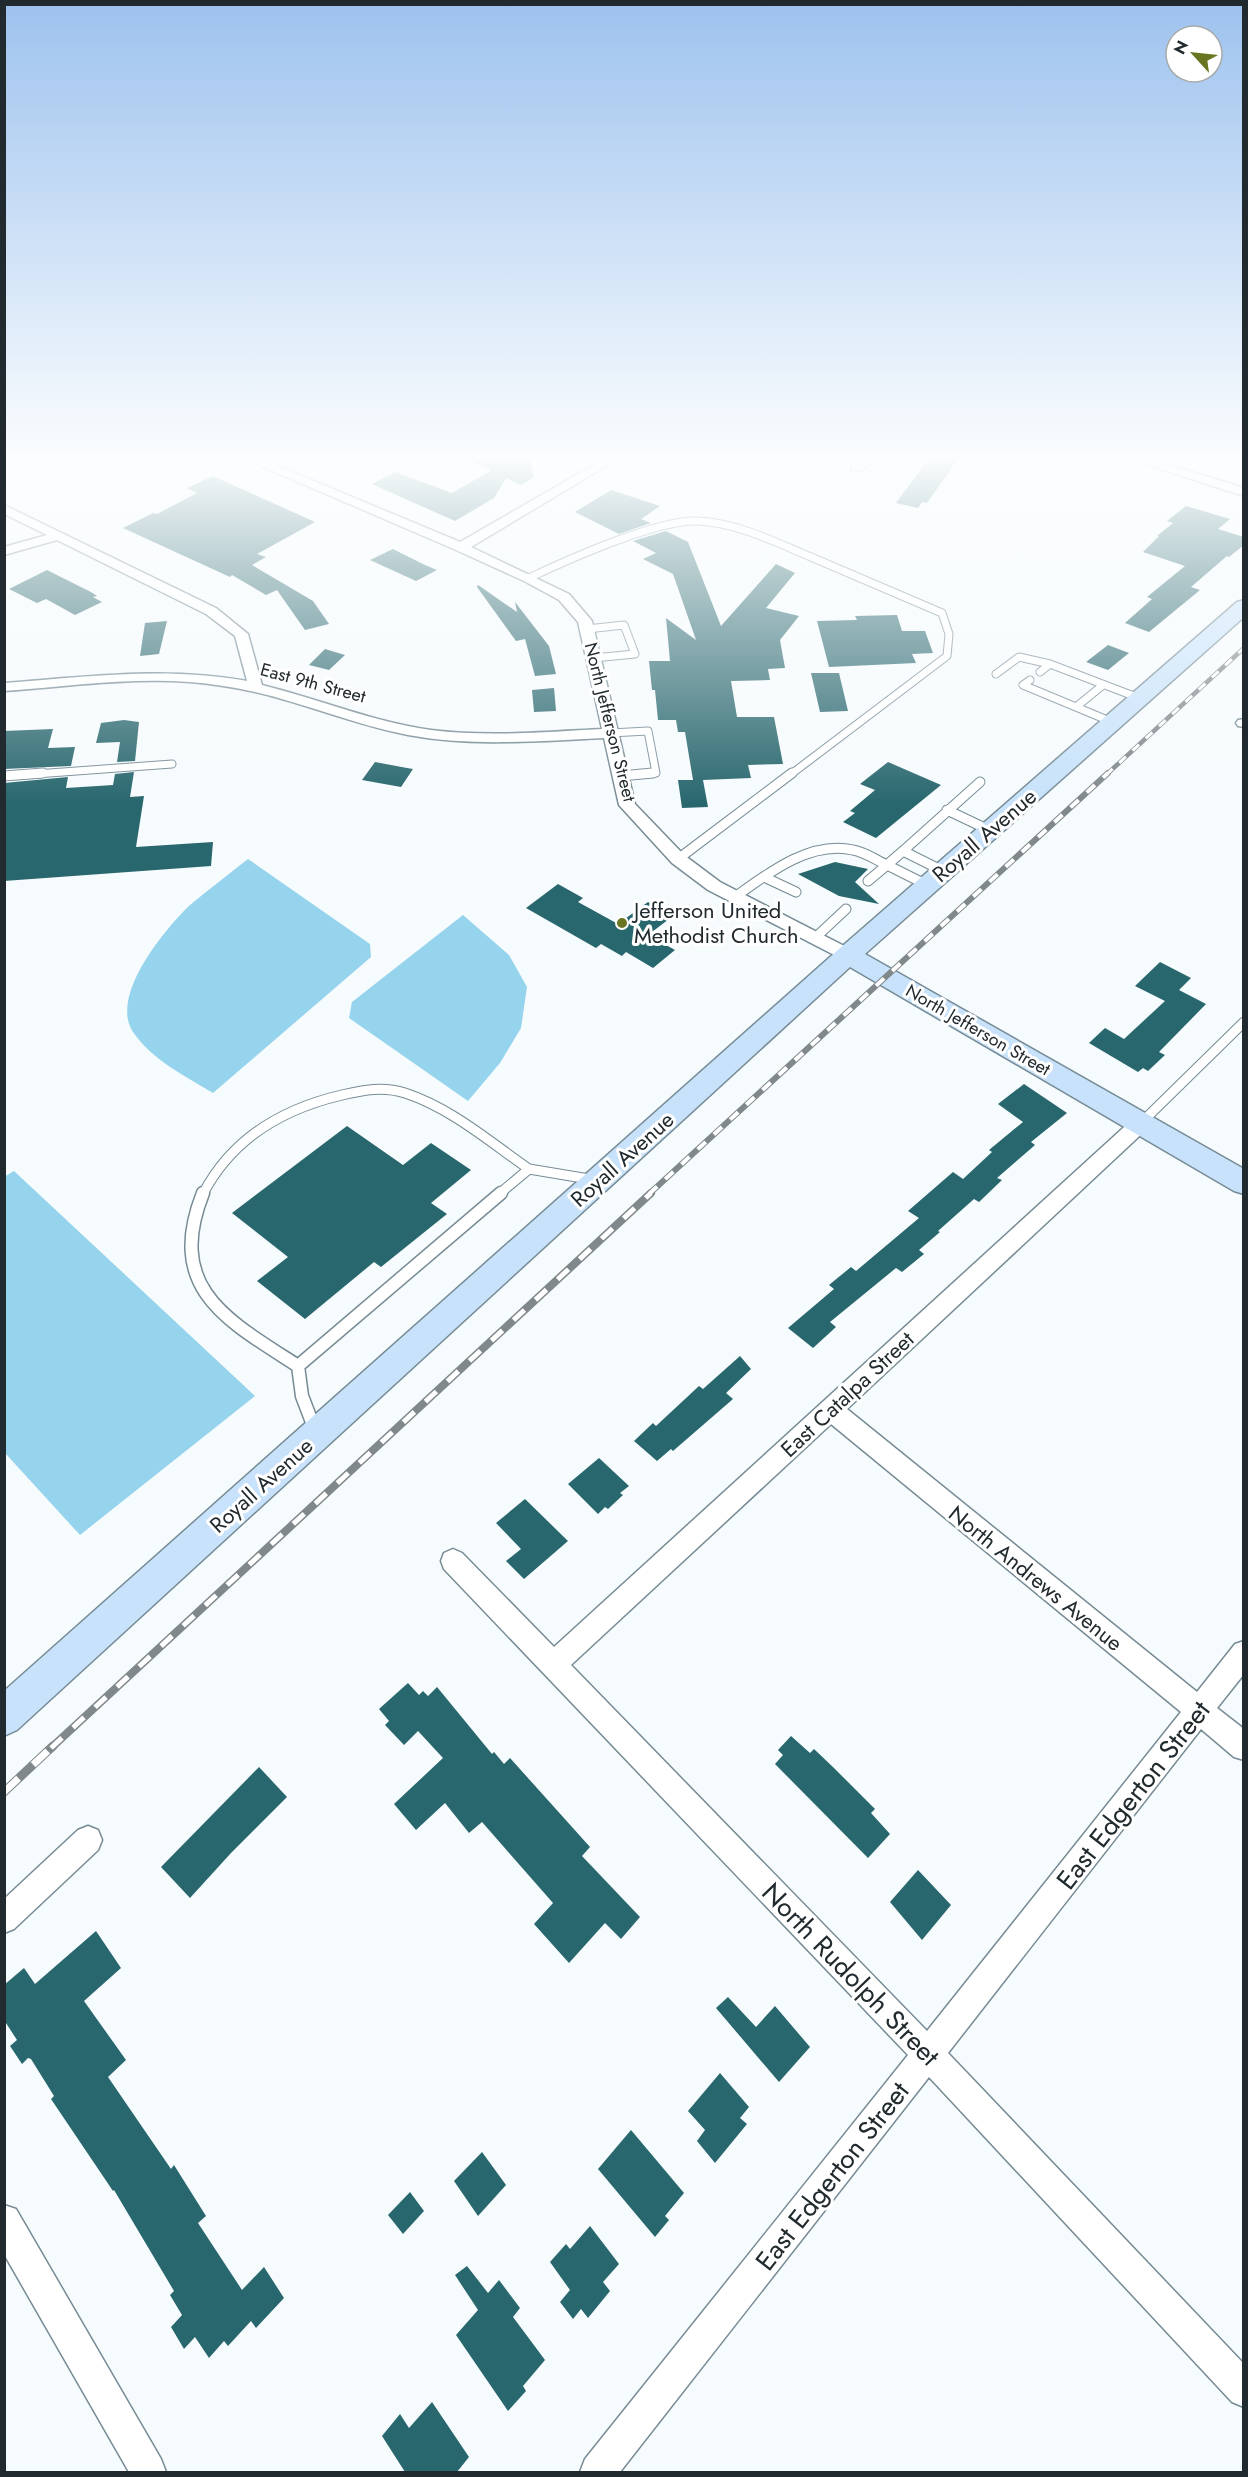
<svg xmlns="http://www.w3.org/2000/svg" width="1248" height="2477" viewBox="0 0 1248 2477" font-family="Jost,sans-serif">
<style>
.green{fill:#96d3ed}
.building{fill:#29676e}
.lines{fill:none;stroke-linecap:round;stroke-linejoin:round}
.lane-far2-casing{stroke:#768b95;stroke-width:9}
.lane-far1-casing{stroke:#768b95;stroke-width:11}
.lane-casing{stroke:#768b95;stroke-width:15}
.street-casing{stroke:#768b95;stroke-width:3}
.secondary-casing{stroke:#768b95;stroke-width:3}
.lane-far2{stroke:#fff;stroke-width:7}
.lane-far1{stroke:#fff;stroke-width:9}
.lane{stroke:#fff;stroke-width:12}
.street{fill:#fff;fill-rule:evenodd}
.secondary{fill:#c7e2fa;fill-rule:evenodd}
.rail-far3-casing{stroke:#80888b;stroke-width:4.5}
.rail-far2-casing{stroke:#80888b;stroke-width:6}
.rail-far1-casing{stroke:#80888b;stroke-width:8}
.rail-casing{stroke:#80888b;stroke-width:9}
.rail-far3{stroke:#fff;stroke-width:3;stroke-dasharray:9;stroke-linecap:butt}
.rail-far2{stroke:#fff;stroke-width:4;stroke-dasharray:11;stroke-linecap:butt}
.rail-far1{stroke:#fff;stroke-width:5;stroke-dasharray:15;stroke-linecap:butt}
.rail{stroke:#fff;stroke-width:7;stroke-dasharray:20;stroke-linecap:butt}
.poi-dot{fill:#697520;stroke:#fff;stroke-width:2}
.labels{text-anchor:middle;dominant-baseline:central;stroke-width:6;stroke-linejoin:round;paint-order:stroke}
.far-street-label{font-size:18px;fill:#212a2e;stroke:#fff}
.street-label{font-size:22px;fill:#212a2e;stroke:#fff}
.poi-label{font-size:22px;fill:#212a2e;stroke:#fff;text-anchor:start}
.near-street-label{font-size:27px;fill:#212a2e;stroke:#fff}
</style>
<rect width="100%" height="100%" fill="#f6fbfd"/>
<path class="green" d="M 248,859 L 370,944 L 371,957 L 213,1093 C 184,1075 153,1061 133,1032 C 109,996 165,929 190,905 C 209,889 229,874 248,859 Z
M 463,915 L 509,955 L 527,987 L 521,1028 L 500,1063 L 468,1101 L 349,1018 L 352,1002 Z
M 14,1171 L 255,1396 L 80,1535 L 5,1453 L 4,1177 Z"/>
<path class="building" d="M 459,456 L 530,456 L 534,477 L 521,485 L 506,478 L 494,498 L 455,521 L 372,484 L 395,472 L 452,493 L 492,470 Z
M 931,456 L 960,456 L 927,503 L 922,502 L 918,508 L 896,503 Z
M 213,476 L 315,522 L 257,554 L 266,557 L 252,565 L 313,601 L 329,624 L 305,630 L 277,590 L 266,595 L 232,575 L 230,577 L 123,528 L 153,513 L 157,514 L 197,493 L 187,488 Z
M 611,490 L 660,506 L 641,519 L 651,523 L 619,534 L 575,512 Z
M 1186,506 L 1230,519 L 1218,529 L 1244,537 L 1244,545 L 1229,557 L 1227,556 L 1191,587 L 1200,590 L 1149,632 L 1125,623 L 1152,599 L 1147,597 L 1185,566 L 1143,552 L 1159,536 L 1157,536 L 1173,523 L 1167,521 Z
M 666,531 L 688,542 L 721,626 L 776,564 L 795,573 L 766,608 L 799,616 L 780,640 L 785,668 L 768,669 L 770,680 L 731,681 L 737,717 L 774,717 L 783,764 L 748,765 L 751,778 L 703,780 L 708,807 L 682,808 L 678,780 L 693,780 L 685,732 L 678,732 L 676,720 L 658,720 L 655,690 L 652,690 L 649,661 L 670,661 L 666,618 L 696,640 L 673,574 L 643,559 L 656,553 L 633,541 Z
M 393,549 L 425,565 L 437,570 L 416,581 L 370,560 Z
M 47,570 L 91,592 L 97,596 L 93,597 L 102,602 L 75,615 L 46,599 L 37,603 L 9,589 Z
M 478,585 L 517,612 L 515,602 L 549,646 L 556,674 L 535,676 L 525,639 L 516,641 L 477,587 Z
M 897,615 L 902,631 L 925,631 L 933,653 L 912,654 L 916,663 L 829,667 L 817,621 L 857,620 L 855,616 Z
M 167,621 L 159,654 L 140,656 L 145,623 Z
M 1108,645 L 1129,653 L 1108,670 L 1086,662 Z
M 325,649 L 345,655 L 329,670 L 309,665 Z
M 811,673 L 839,673 L 848,711 L 820,712 Z
M 554,688 L 556,711 L 534,712 L 532,690 Z
M 124,720 L 139,722 L 135,761 L 117,762 L 120,742 L 96,743 L 101,723 Z
M 53,729 L 48,748 L 75,747 L 71,766 L 4,769 L 4,731 Z
M 375,762 L 407,768 L 413,769 L 401,787 L 362,780 Z
M 888,762 L 941,785 L 876,838 L 843,822 L 855,813 L 850,811 L 875,790 L 860,784 Z
M 134,772 L 130,797 L 144,796 L 136,847 L 213,842 L 211,866 L 4,881 L 4,783 L 68,777 L 66,788 L 113,785 L 115,774 Z
M 835,862 L 868,869 L 855,882 L 879,904 L 839,896 L 798,874 Z
M 558,884 L 583,898 L 578,902 L 618,924 L 648,902 L 673,916 L 648,935 L 675,950 L 653,968 L 626,952 L 622,956 L 601,944 L 596,948 L 526,908 Z
M 1160,962 L 1191,978 L 1179,990 L 1206,1004 L 1159,1052 L 1165,1055 L 1148,1071 L 1143,1068 L 1138,1072 L 1089,1043 L 1105,1028 L 1124,1039 L 1165,1001 L 1135,986 Z
M 1024,1084 L 1067,1113 L 1031,1142 L 1035,1145 L 997,1178 L 1002,1180 L 979,1202 L 974,1199 L 938,1231 L 940,1232 L 919,1250 L 924,1254 L 902,1272 L 896,1268 L 830,1322 L 836,1327 L 813,1348 L 788,1328 L 834,1289 L 829,1285 L 851,1267 L 856,1271 L 919,1218 L 908,1211 L 953,1172 L 963,1179 L 992,1152 L 989,1150 L 1023,1122 L 998,1104 Z
M 347,1126 L 403,1165 L 431,1143 L 471,1170 L 431,1203 L 447,1214 L 381,1267 L 374,1262 L 305,1319 L 257,1281 L 288,1257 L 232,1213 Z
M 740,1356 L 751,1369 L 726,1393 L 733,1399 L 673,1451 L 671,1449 L 657,1461 L 634,1441 L 653,1423 L 656,1426 L 699,1386 L 703,1389 Z
M 599,1458 L 629,1486 L 620,1493 L 623,1495 L 608,1509 L 605,1507 L 598,1514 L 568,1484 Z
M 525,1499 L 568,1541 L 524,1579 L 506,1561 L 521,1549 L 496,1523 Z
M 408,1683 L 419,1695 L 423,1691 L 428,1696 L 437,1687 L 492,1754 L 494,1752 L 504,1764 L 510,1758 L 590,1847 L 582,1856 L 640,1917 L 621,1939 L 605,1923 L 569,1963 L 534,1924 L 553,1903 L 482,1822 L 469,1833 L 445,1803 L 416,1830 L 394,1804 L 443,1758 L 418,1731 L 404,1745 L 385,1725 L 389,1721 L 379,1709 Z
M 791,1736 L 810,1753 L 814,1749 L 834,1768 L 875,1809 L 871,1813 L 890,1834 L 868,1858 L 775,1764 L 783,1755 L 778,1750 Z
M 259,1767 L 287,1797 L 231,1853 L 190,1898 L 161,1867 Z
M 918,1870 L 951,1905 L 922,1940 L 890,1902 Z
M 96,1931 L 121,1968 L 84,2001 L 126,2060 L 108,2077 L 171,2169 L 174,2165 L 206,2216 L 198,2223 L 242,2290 L 264,2267 L 284,2298 L 256,2328 L 251,2321 L 228,2346 L 224,2341 L 209,2358 L 195,2337 L 184,2349 L 171,2327 L 182,2315 L 170,2295 L 174,2291 L 114,2190 L 113,2191 L 51,2099 L 54,2096 L 31,2059 L 28,2058 L 22,2064 L 10,2046 L 17,2040 L 4,2020 L 4,1985 L 24,1968 L 35,1984 Z
M 728,1997 L 756,2027 L 775,2006 L 810,2047 L 779,2082 L 716,2008 Z
M 720,2073 L 749,2107 L 740,2118 L 747,2124 L 715,2163 L 697,2141 L 705,2130 L 688,2111 Z
M 631,2130 L 684,2193 L 665,2216 L 669,2220 L 655,2237 L 598,2169 Z
M 482,2152 L 506,2185 L 478,2216 L 454,2181 Z
M 410,2192 L 424,2211 L 403,2234 L 388,2215 Z
M 590,2226 L 619,2264 L 603,2282 L 610,2291 L 588,2318 L 581,2309 L 573,2319 L 560,2302 L 570,2290 L 550,2262 L 566,2244 L 570,2249 Z
M 467,2266 L 488,2293 L 499,2280 L 520,2308 L 513,2317 L 545,2360 L 523,2386 L 526,2391 L 508,2411 L 456,2335 L 478,2310 L 455,2275 Z
M 432,2402 L 469,2457 L 457,2472 L 405,2472 L 382,2436 L 400,2414 L 409,2428 Z"/>
<g class="lines">
<g class="lane-far2-casing">
<path id="lane-far2" d="M 529,578 C 567,560 658,519 698,521 C 738,523 775,542 811,557 C 855,576 898,594 942,613 L 949,634 L 947,656 L 790,775
M 587,629 L 624,625 L 635,654 L 593,658
M 1040,672 L 1050,664 L 1139,698
M 996,674 L 1019,657 L 1050,664
M 1030,680 L 1023,685 L 1112,722
M 1076,707 L 1103,685
M 610,733 L 648,731 L 656,773 L 635,775
M 22,775 L 172,764"/>
</g>
<g class="lane-far1-casing">
<path id="lane-far1" d="M 4,776 L 43,773
M 620,776 L 653,773
M 947,810 L 989,830
M 903,851 L 887,865 L 927,885
M 678,859 L 792,773
M 943,871 L 903,851 L 980,782
M 764,877 L 796,892
M 735,897 C 767,874 810,840 853,850 C 865,852 876,860 887,865 L 868,881
M 815,938 L 846,909
M 1141,1123 L 1244,1022
M 203,1194 C 232,1138 282,1109 342,1095 C 364,1090 383,1086 405,1093 C 451,1108 490,1142 529,1169
M 499,1194 L 529,1169 L 595,1180"/>
</g>
<g class="lane-casing">
<path id="lane" d="M 203,1193 C 165,1289 227,1320 298,1366
M 315,1430 L 302,1396 L 298,1366 L 501,1193"/>
</g>
<g class="street-casing">
<path id="street" d="M 238,456 L 254,456 L 460,542 L 609,456 L 623,456 L 471,547 L 569,594 L 592,621 L 635,804 L 684,855 L 720,882 L 854,951 L 857,955 L 854,959 L 842,959 L 708,890 L 672,863 L 619,805 L 604,738 C 539,741 473,747 408,735 C 345,723 287,695 223,686 C 151,674 77,686 4,691 L 4,683 C 86,677 166,666 247,681 L 235,636 L 206,614 L 57,540 L 4,555 L 4,547 L 47,535 L 4,514 L 4,505 L 216,608 L 248,634 L 262,685 C 319,699 373,722 431,730 C 488,737 545,732 602,729 L 578,622 L 559,600 L 524,581 L 456,550 Z
M 869,456 L 883,456 L 860,471 L 852,471 L 852,465 Z
M 1124,456 L 1141,456 L 1244,488 L 1244,496 L 1126,458 Z
M 1244,719 L 1244,727 L 1238,726 L 1236,723 L 1238,720 Z
M 1141,1116 L 1148,1118 L 1151,1123 L 1148,1128 L 847,1409 L 1197,1692 L 1235,1644 L 1244,1641 L 1244,1674 L 1217,1708 L 1244,1729 L 1244,1760 L 1234,1757 L 1201,1729 L 948,2053 L 1244,2364 L 1244,2407 L 1232,2402 L 929,2077 L 620,2472 L 580,2472 L 585,2459 L 908,2055 L 444,1569 L 441,1561 L 444,1553 L 453,1549 L 462,1553 L 554,1647 L 1134,1118 ZM 831,1424 L 1181,1712 L 927,2031 L 571,1665 Z
M 88,1826 L 98,1830 L 102,1840 L 98,1850 L 14,1929 L 4,1933 L 4,1899 L 78,1830 Z
M 4,2205 L 16,2209 L 161,2459 L 166,2472 L 129,2472 L 4,2254 Z"/>
</g>
<g class="secondary-casing">
<path id="secondary" d="M 1244,600 L 1244,617 L 865,954 L 1244,1169 L 1244,1194 L 1234,1191 L 850,967 L 17,1730 L 4,1736 L 4,1691 L 839,949 L 1237,602 Z"/>
</g>
<use href="#lane-far2" class="lane-far2"/>
<use href="#lane-far1" class="lane-far1"/>
<use href="#lane" class="lane"/>
<use href="#street" class="street"/>
<use href="#secondary" class="secondary"/>
<g class="rail-far3-casing">
<path id="rail-far3" d="M 1106,775 L 1244,648"/>
</g>
<g class="rail-far2-casing">
<path id="rail-far2" d="M 649,1194 L 1108,773"/>
</g>
<g class="rail-far1-casing">
<path id="rail-far1" d="M 51,1748 L 651,1193"/>
</g>
<g class="rail-casing">
<path id="rail" d="M 4,1792 L 53,1746"/>
</g>
<use href="#rail-far3" class="rail-far3"/>
<use href="#rail-far2" class="rail-far2"/>
<use href="#rail-far1" class="rail-far1"/>
<use href="#rail" class="rail"/>
</g>
<linearGradient id="sky" x2="0" y2="1"><stop stop-color="#9dc2ee"/><stop offset="0.57" stop-color="#fbfdfe"/><stop offset="1" stop-color="#fbfdfe" stop-opacity="0"/></linearGradient>
<rect width="1248" height="803" fill="url(#sky)"/>
<circle class="poi-dot" cx="622" cy="923" r="6"/>
<g class="labels">
<g class="far-street-label">
<text transform="translate(313 683) rotate(15)">East 9th Street</text>
<text transform="translate(610 722) rotate(76)">North Jefferson Street</text>
<text transform="translate(978 1030) rotate(30)">North Jefferson Street</text>
</g>
<g class="street-label">
<text transform="translate(984 835) rotate(-41)">Royall Avenue</text>
<text transform="translate(622 1159) rotate(-42)">Royall Avenue</text>
<text transform="translate(847 1394) rotate(-43)">East Catalpa Street</text>
<text transform="translate(261 1485) rotate(-42)">Royall Avenue</text>
<text transform="translate(1036 1578) rotate(39)">North Andrews Avenue</text>
</g>
<g class="poi-label">
<text x="634" y="910">Jefferson United<tspan x="634" dy="25">Methodist Church</tspan></text>
</g>
<g class="near-street-label">
<text transform="translate(1133 1795) rotate(-52)">East Edgerton Street</text>
<text transform="translate(851 1974) rotate(46)">North Rudolph Street</text>
<text transform="translate(832 2176) rotate(-52)">East Edgerton Street</text>
</g>
</g>
<rect width="1248" height="2477" fill="none" stroke="#212a2e" stroke-width="12"/>
<g transform="translate(1194 54) rotate(297)"><circle r="28" fill="#ffffff" stroke="#a6aaab" stroke-width="1.5"/>
<path d="M0-4.5L10 22L0 15L-10 22Z" fill="#697520"/>
<text y="-9" font-size="16" font-weight="bold" text-anchor="middle" fill="#212a2e">N</text>
</g>
</svg>
